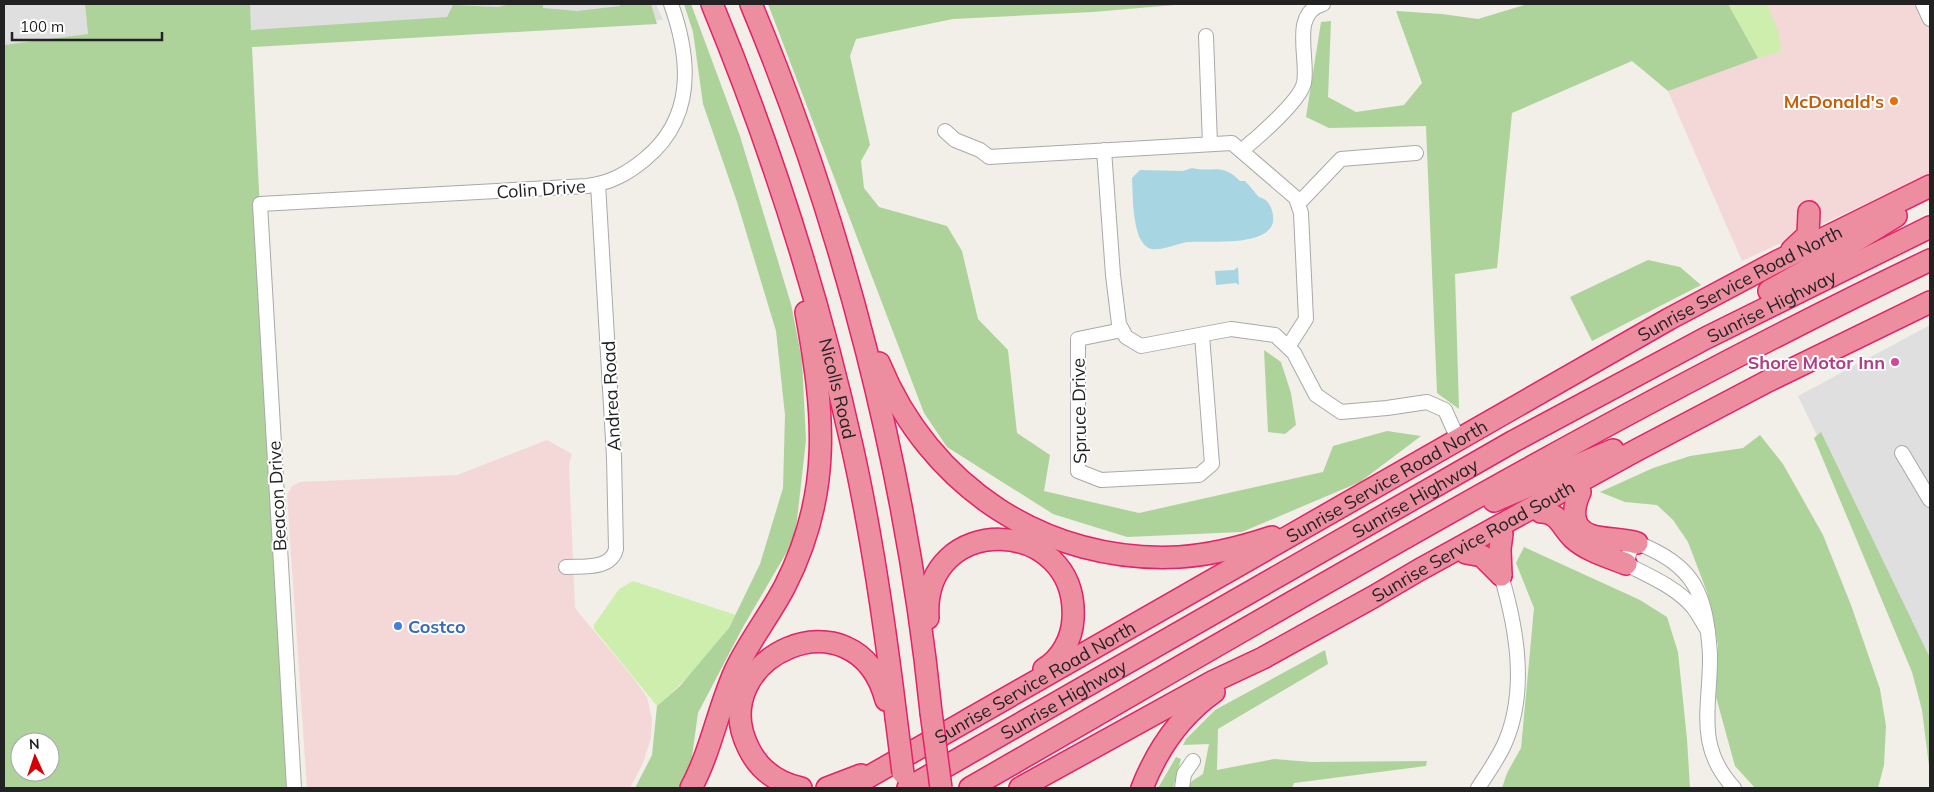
<svg xmlns="http://www.w3.org/2000/svg" width="1934" height="792" viewBox="0 0 1934 792" font-family="Mulish,sans-serif">
<style>
.residential{fill:#e0dfdf}
.commercial{fill:#f3d8d7}
.grass{fill:#ceeead}
.forest{fill:#add39b;fill-rule:evenodd}
.water{fill:#a7d5e2}
.lines{fill:none;stroke-linecap:round;stroke-linejoin:round}
.minor-casing{stroke:#a9a9a9;stroke-width:16}
.highway-casing{stroke:#e52167;stroke-width:24}
.minor{stroke:#fff;stroke-width:14}
.highway{stroke:#ec8da0;stroke-width:21}
.highway-bridge-casing{stroke:#e52167;stroke-width:24;stroke-linecap:butt}
.highway-bridge{stroke:#ec8da0;stroke-width:21}
.food-dot{fill:#e8710a;stroke:#fff;stroke-width:2}
.hotel-dot{fill:#d1479c;stroke:#fff;stroke-width:2}
.shop-dot{fill:#3f7fe0;stroke:#fff;stroke-width:2}
.labels{text-anchor:middle;dominant-baseline:central;stroke-width:4;stroke-linejoin:round;paint-order:stroke}
.food-label{font-size:18px;font-weight:bold;fill:#c56008;stroke:#fff;text-anchor:end}
.street-label{font-size:18px;fill:#222;stroke:#fff}
.hotel-label{font-size:18px;font-weight:bold;fill:#b23c85;stroke:#fff;text-anchor:end}
.shop-label{font-size:18px;font-weight:bold;fill:#366cbe;stroke:#fff;text-anchor:start}
</style>
<rect width="100%" height="100%" fill="#f2efe8"/>
<path class="residential" d="M 4,4 L 85,4 L 88,34 L 4,47 Z
M 250,4 L 656,4 L 663,20 L 251,41 Z
M 1930,325 L 1930,670 L 1798,396 Z"/>
<path class="commercial" d="M 1630,4 L 1930,4 L 1930,174 L 1742,261 Z
M 547,440 L 572,454 L 569,465 L 575,608 L 634,679 L 647,697 L 652,719 L 651,738 L 643,763 L 630,788 L 307,788 L 287,495 L 292,486 L 300,482 L 457,475 Z"/>
<path class="grass" d="M 1728,4 L 1767,4 L 1778,30 L 1781,52 L 1758,58 Z
M 633,581 L 736,615 C 721,646 683,683 657,706 L 594,629 L 594,625 L 619,589 Z"/>
<path class="forest" d="M 85,4 L 250,4 L 251,30 L 447,17 L 453,5 L 498,7 L 510,4 L 543,4 L 543,8 L 577,11 L 620,6 L 620,4 L 651,4 L 657,24 L 252,47 L 288,788 L 4,788 L 4,45 L 88,34 ZM 20,742 L 50,742 L 50,772 L 20,772 Z
M 684,4 L 691,4 L 740,136 L 791,304 L 802,360 L 806,440 L 795,538 L 743,627 L 698,713 L 691,764 L 678,788 L 635,788 L 652,755 L 657,706 L 680,686 L 729,628 L 760,564 L 783,488 L 785,415 L 776,331 L 737,202 L 703,104 L 693,32 Z
M 768,4 L 1186,4 L 1093,12 L 953,19 L 856,39 L 850,56 L 870,145 L 861,161 L 864,188 L 879,207 L 947,226 L 962,251 L 978,319 L 1008,350 L 1017,433 L 1050,455 L 1044,491 L 1139,513 L 1323,472 L 1333,446 L 1387,431 L 1421,436 L 1360,482 L 1242,532 L 1127,537 L 1053,514 L 947,447 L 924,413 Z
M 1528,4 L 1728,4 L 1758,58 L 1668,91 L 1632,61 L 1512,113 L 1497,268 L 1455,274 L 1459,409 L 1437,393 L 1426,126 L 1329,128 L 1306,117 L 1321,22 L 1331,21 L 1328,97 L 1356,112 L 1404,105 L 1422,83 L 1396,11 L 1442,14 L 1478,19 Z
M 1648,260 L 1680,267 L 1701,285 L 1592,341 L 1570,297 Z
M 1264,350 L 1281,362 L 1291,393 L 1296,425 L 1285,434 L 1268,432 Z
M 1821,432 L 1930,658 L 1930,774 L 1922,710 L 1912,672 L 1814,438 Z
M 1760,435 L 1783,464 L 1823,535 L 1851,605 L 1880,689 L 1886,726 L 1884,765 L 1878,788 L 1755,788 L 1735,766 L 1716,697 L 1718,645 L 1707,592 L 1688,542 L 1673,520 L 1657,505 L 1625,502 L 1600,492 L 1653,468 L 1690,456 L 1743,448 Z
M 1524,547 L 1640,600 L 1667,617 L 1678,652 L 1687,739 L 1690,788 L 1502,788 L 1507,773 L 1521,748 L 1534,608 L 1516,563 Z
M 1325,650 L 1328,664 L 1218,729 L 1217,770 L 1274,759 L 1311,762 L 1427,761 L 1426,766 L 1294,783 L 1292,788 L 1188,788 L 1192,781 L 1203,774 L 1209,744 L 1183,745 L 1186,739 L 1215,710 Z
M 1176,757 L 1181,759 L 1173,788 L 1158,788 Z"/>
<path class="water" d="M 1192,168 C 1214,173 1221,162 1240,181 L 1245,181 C 1249,185 1253,190 1257,195 C 1261,199 1259,196 1264,199 C 1271,203 1274,214 1273,222 C 1267,248 1207,240 1188,242 C 1177,243 1156,254 1147,247 C 1132,237 1133,195 1132,178 L 1140,170 L 1183,171 Z
M 1238,267 L 1239,285 L 1236,283 L 1216,285 L 1215,271 L 1234,270 Z"/>
<g class="lines">
<g class="minor-casing">
<path id="minor" d="M 1923,4 L 1930,19
M 1206,36 L 1210,144
M 945,131 L 955,140 L 980,150 L 989,157 L 1232,143 L 1296,198 L 1301,213 L 1306,319 L 1288,347
M 1104,150 L 1113,275 L 1119,324 L 1126,337 L 1141,346 L 1231,329 L 1275,335 L 1294,353 L 1316,395 L 1341,412 L 1387,408 L 1427,402 L 1445,410 L 1458,439
M 1241,151 C 1256,139 1300,101 1304,83 C 1309,59 1290,13 1323,4
M 1298,204 L 1341,159 L 1416,153
M 1122,330 L 1078,339 L 1078,471 L 1101,480 L 1199,475 L 1212,464 L 1202,335
M 1902,453 L 1930,500
M 566,567 C 583,566 611,570 616,549 L 614,457 L 598,184
M 1708,631 C 1703,623 1699,615 1693,607 C 1676,587 1649,576 1626,564 L 1630,551 L 1637,543 C 1695,565 1706,594 1710,654 C 1711,705 1694,745 1734,788
M 294,788 L 260,204 L 587,186 C 610,183 627,174 645,159 C 695,118 691,60 671,4
M 1182,788 L 1184,774 L 1193,761
M 1478,788 C 1487,774 1497,760 1504,745 C 1528,692 1517,629 1501,575"/>
</g>
<g class="highway-casing">
<g id="highway">
<path id="s1" d="M 712,4 C 771,147 818,294 852,446 C 872,535 885,626 896,717"/>
<path d="M 751,4 C 843,224 907,474 931,712"/>
<path d="M 1792,250 L 1808,235 L 1809,212"/>
<path d="M 1769,291 L 1816,265 L 1896,216"/>
<path d="M 879,363 C 929,486 1045,564 1179,557 C 1211,555 1242,547 1272,537"/>
<path d="M 1580,492 C 1573,507 1570,528 1590,535 C 1603,540 1621,538 1637,543"/>
<path d="M 1494,501 L 1613,450"/>
<path d="M 1541,512 C 1559,512 1562,528 1573,538 C 1587,551 1609,557 1626,564"/>
<path d="M 1466,553 L 1482,556 L 1501,575"/>
<path d="M 1501,575 L 1500,549 L 1502,534"/>
<path d="M 928,618 C 921,511 1079,515 1073,619 C 1072,639 1061,659 1044,669"/>
<path d="M 691,788 C 711,751 718,709 735,671 C 749,641 770,615 785,586 C 833,492 824,411 806,312"/>
<path d="M 801,788 C 778,783 760,771 749,749 C 702,658 856,587 886,700"/>
<path d="M 827,788 L 861,775"/>
<path id="s2" d="M 849,788 L 1669,319 L 1776,262 L 1930,186"/>
<path id="s3" d="M 908,788 L 1514,441 L 1706,338 L 1930,227"/>
<path d="M 970,788 C 1287,606 1600,418 1930,260"/>
<path id="s4" d="M 1020,788 L 1214,681 L 1263,658 L 1373,597 L 1419,570 L 1635,451 L 1768,381 L 1930,302"/>
<path d="M 1142,788 C 1157,750 1180,716 1214,692"/>
</g>
</g>
<use href="#minor" class="minor"/>
<use href="#highway" class="highway"/>
<g class="highway-bridge-casing">
<path id="highway-bridge" d="M 931,712 L 941,788
M 896,717 L 903,773"/>
</g>
<use href="#highway-bridge" class="highway-bridge"/>
</g>
<circle class="food-dot" cx="1894" cy="101" r="5"/>
<circle class="hotel-dot" cx="1895" cy="362" r="5"/>
<circle class="shop-dot" cx="398" cy="626" r="5"/>
<g class="labels">
<g class="food-label">
<text x="1884" y="101">McDonald's</text>
</g>
<g class="street-label">
<text transform="translate(541 189) rotate(-4)">Colin Drive</text>
<text stroke="none"><textPath href="#s2" startOffset="1024">Sunrise Service Road North</textPath></text>
<text stroke="none"><textPath href="#s3" startOffset="989">Sunrise Highway</textPath></text>
<text stroke="none"><textPath href="#s1" startOffset="405">Nicolls Road</textPath></text>
<text transform="translate(611 396) rotate(-93)">Andrea Road</text>
<text transform="translate(1079 411) rotate(-91)">Spruce Drive</text>
<text stroke="none"><textPath href="#s2" startOffset="619">Sunrise Service Road North</textPath></text>
<text transform="translate(277 496) rotate(-93)">Beacon Drive</text>
<text stroke="none"><textPath href="#s3" startOffset="584">Sunrise Highway</textPath></text>
<text stroke="none"><textPath href="#s4" startOffset="516">Sunrise Service Road South</textPath></text>
<text stroke="none"><textPath href="#s2" startOffset="214">Sunrise Service Road North</textPath></text>
<text stroke="none"><textPath href="#s3" startOffset="179">Sunrise Highway</textPath></text>
</g>
<g class="hotel-label">
<text x="1885" y="362">Shore Motor Inn</text>
</g>
<g class="shop-label">
<text x="408" y="626">Costco</text>
</g>
</g>
<rect width="1934" height="792" fill="none" stroke="#222222" stroke-width="10"/>
<g transform="translate(35 757) rotate(357)"><circle r="24" fill="#ffffff" stroke="#a7a7a7"/>
<path d="M0-4L9 19L0 12L-9 19Z" fill="#d40003"/>
<text y="-8" font-size="14" font-weight="bold" text-anchor="middle" fill="#222222">N</text>
</g>
<path d="M12 32v8h150v-8" fill="none" stroke="#222222" stroke-width="2.5"/>
<text x="20" y="32" font-size="15" fill="#222222" stroke="#ffffff" stroke-width="4" paint-order="stroke">100 m</text>
</svg>
